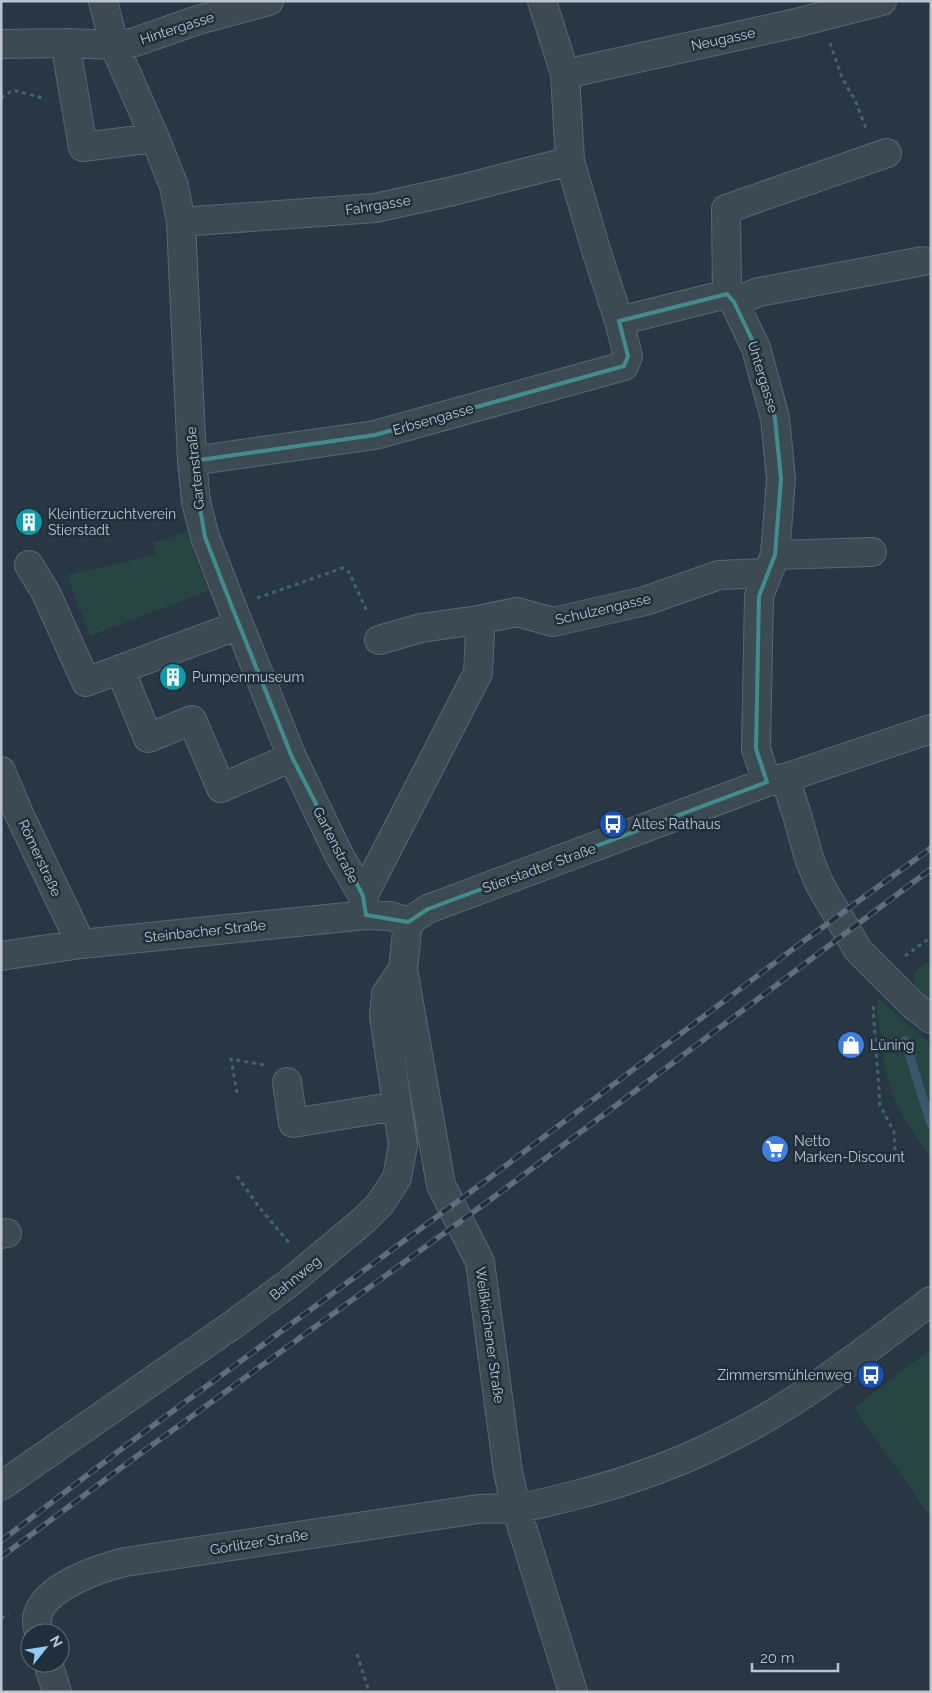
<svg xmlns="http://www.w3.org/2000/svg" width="932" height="1693" viewBox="0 0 932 1693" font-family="Raleway,sans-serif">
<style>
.green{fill:#294543}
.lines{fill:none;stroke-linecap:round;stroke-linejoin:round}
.stream{stroke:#3b576b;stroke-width:9}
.minor-casing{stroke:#5a6771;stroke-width:30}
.path{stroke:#4a6261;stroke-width:3;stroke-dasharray:4 4;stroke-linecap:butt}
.minor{stroke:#3c4a53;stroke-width:28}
.rail-casing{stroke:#5e6e7a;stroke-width:5.5}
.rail{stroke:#202f39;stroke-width:4;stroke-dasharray:11;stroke-linecap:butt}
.marked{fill:none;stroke:#428d8a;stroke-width:4;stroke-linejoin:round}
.labels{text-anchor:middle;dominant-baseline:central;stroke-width:5;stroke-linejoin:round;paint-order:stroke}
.street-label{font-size:14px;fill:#b9c4cd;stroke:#202f39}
.poi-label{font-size:14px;fill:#b9c4cd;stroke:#202f39;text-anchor:start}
</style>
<rect width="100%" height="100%" fill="#273844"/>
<path class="green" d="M 186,532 L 208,591 L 90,636 L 67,575 L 155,555 L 153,543 Z
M 931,960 L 931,1002 C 920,994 914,987 914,973 Z
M 879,999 L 931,1044 L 931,1157 C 915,1135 899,1113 890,1087 C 884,1069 883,1049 880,1030 C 879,1020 875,1008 879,999 Z
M 931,1349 L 931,1517 L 854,1408 Z"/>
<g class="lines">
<path class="stream" d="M 905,1041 L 931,1124"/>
<g class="minor-casing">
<path id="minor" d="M 103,1 L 114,45 L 155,138 L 174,186 L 181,222 L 192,461 L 196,502 L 205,537 L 232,607 L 292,757 L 339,855 L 363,896 L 366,915
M 542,1 L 565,74 L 570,161 L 596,250 L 619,321 L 727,294 L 734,302 L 756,348 L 775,418 L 781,479 L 775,555 L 759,596 L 756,749 L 767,782
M 67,43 L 68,60 L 83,147 L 155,138
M 1,44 L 67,43 L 114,45 L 135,42 L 198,20 L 269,1
M 565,74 L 796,23 L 882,1
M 181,222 L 375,208 L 453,191 L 570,161
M 727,294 L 726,209 L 887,153
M 734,302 L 759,292 L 923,261
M 192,461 L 375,435 L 624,366 L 628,356 L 619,321
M 775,555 L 872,552
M 29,565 L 46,593 L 86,682 L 239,625
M 379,640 L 421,628 L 478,620 L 517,612 L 553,622 L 645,601 L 719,575 L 767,573
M 120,669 L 148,738 L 192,720 L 221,788 L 292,757
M 1,771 L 20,816 L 81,944
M 785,778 L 797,815 L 809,858 L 819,883 L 858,950 L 913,1005 L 931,1019
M 363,896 L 478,673 L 480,633 L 478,620
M 408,922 L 403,969 L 441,1185 L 480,1262 L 508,1472 L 516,1508 L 573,1692
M 408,922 L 428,909 L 767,782 L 785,778 L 931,729
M 1,956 L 81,944 L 366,915 L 390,916 L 408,922
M 287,1082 L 293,1123 L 397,1106
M 1,1234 L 7,1233
M 1,1486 L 231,1326 L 289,1283 L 364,1220 L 380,1204 L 397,1178 L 403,1145 L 384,1016 L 386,994 L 403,969
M 39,1633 C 38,1628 36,1622 37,1618 C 42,1587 100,1568 125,1562 L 478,1509 C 491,1508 504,1509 516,1508 C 534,1506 551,1501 568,1497 C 629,1482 689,1460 744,1430 C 810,1395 871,1346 931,1301
M 48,1663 L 57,1692"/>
</g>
<path class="path" d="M 830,43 L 842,78 L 855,100 L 867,131
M 1,98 L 13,90 L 46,99
M 257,598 L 343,568 L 349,572 L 368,614
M 905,956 L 931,937
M 873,1006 L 880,1105 L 894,1132 L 895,1152
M 237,1093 L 231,1059 L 264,1065
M 237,1176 L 259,1207 L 291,1245
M 1,1618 L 9,1615
M 357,1654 L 369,1692"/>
<use href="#minor" class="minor"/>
<g class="rail-casing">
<path id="rail" d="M 1,1541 L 128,1444 L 484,1182 L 797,946 L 931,848
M 1,1557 L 137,1456 L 494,1197 L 931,869"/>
</g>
<use href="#rail" class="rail"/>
</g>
<path class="marked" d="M 727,294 L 734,302 L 756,348 L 775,418 L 781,479 L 775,555 L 759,596 L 756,749 L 767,782 L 428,909 L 408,922 L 366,915 L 363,896 L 292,757 L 232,607 L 205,537 L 192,461 L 375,435 L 624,366 L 628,356 L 619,321 Z"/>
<defs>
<g id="building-disc" transform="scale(1.4375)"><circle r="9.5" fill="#0f9aa8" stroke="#202f39"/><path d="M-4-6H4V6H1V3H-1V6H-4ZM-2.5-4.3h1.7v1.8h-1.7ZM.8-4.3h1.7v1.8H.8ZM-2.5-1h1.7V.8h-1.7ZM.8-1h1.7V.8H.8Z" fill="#fff"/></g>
<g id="bus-disc" transform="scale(1.4375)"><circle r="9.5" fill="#1a4fb4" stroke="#202f39"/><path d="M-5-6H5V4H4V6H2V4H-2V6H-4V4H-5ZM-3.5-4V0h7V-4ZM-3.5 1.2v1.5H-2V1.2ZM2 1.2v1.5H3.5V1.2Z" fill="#fff"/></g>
<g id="shop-disc" transform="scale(1.4375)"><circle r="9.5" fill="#3f7fe0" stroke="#202f39"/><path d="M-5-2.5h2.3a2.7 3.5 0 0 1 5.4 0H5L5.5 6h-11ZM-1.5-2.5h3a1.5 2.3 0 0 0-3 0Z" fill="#fff"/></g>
<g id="supermarket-disc" transform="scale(1.4375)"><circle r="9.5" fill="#3f7fe0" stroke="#202f39"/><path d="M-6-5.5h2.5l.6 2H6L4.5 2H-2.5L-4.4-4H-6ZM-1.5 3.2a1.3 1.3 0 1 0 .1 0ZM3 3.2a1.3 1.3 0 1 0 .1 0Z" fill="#fff"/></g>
</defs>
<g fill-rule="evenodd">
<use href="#building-disc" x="29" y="522"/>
<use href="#building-disc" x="173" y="677"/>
<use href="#bus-disc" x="613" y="824"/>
<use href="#shop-disc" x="851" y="1045"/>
<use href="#supermarket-disc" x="775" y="1149"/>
<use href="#bus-disc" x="871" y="1375"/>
</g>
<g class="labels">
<g class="street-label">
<text transform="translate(177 28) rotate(-18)">Hintergasse</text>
<text transform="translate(723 39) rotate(-12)">Neugasse</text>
<text transform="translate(378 205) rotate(-9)">Fahrgasse</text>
<text transform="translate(763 377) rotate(73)">Untergasse</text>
<text transform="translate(433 419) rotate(-16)">Erbsengasse</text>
<text transform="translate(195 468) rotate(-96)">Gartenstraße</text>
<text transform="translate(603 609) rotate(-13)">Schulzengasse</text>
<text transform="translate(336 845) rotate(63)">Gartenstraße</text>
<text transform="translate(40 858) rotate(65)">Römerstraße</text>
<text transform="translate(539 868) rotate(-20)">Stierstadter Straße</text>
<text transform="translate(205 931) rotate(-6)">Steinbacher Straße</text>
<text transform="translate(295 1278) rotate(-39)">Bahnweg</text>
<text transform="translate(490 1335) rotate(82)">Weißkirchener Straße</text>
<text transform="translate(259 1542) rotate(-9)">Görlitzer Straße</text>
</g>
<g class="poi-label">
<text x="48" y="514">Kleintierzuchtverein<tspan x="48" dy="16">Stierstadt</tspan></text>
<text x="192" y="677">Pumpenmuseum</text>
<text x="632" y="824">Altes Rathaus</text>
<text x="870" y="1045">Lüning</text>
<text x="794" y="1141">Netto<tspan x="794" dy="16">Marken-Discount</tspan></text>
<text x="852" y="1375" text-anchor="end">Zimmersmühlenweg</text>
</g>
</g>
<rect width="932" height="1693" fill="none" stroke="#b9c4cd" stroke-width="5"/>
<g transform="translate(45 1648) rotate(60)"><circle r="24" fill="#202f39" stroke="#5d6b74"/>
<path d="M0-4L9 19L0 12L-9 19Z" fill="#92cbf9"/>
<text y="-8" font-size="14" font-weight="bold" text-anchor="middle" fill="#b9c4cd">N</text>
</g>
<path d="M752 1663v8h86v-8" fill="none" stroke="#b9c4cd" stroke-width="2.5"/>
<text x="760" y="1663" font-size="15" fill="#b9c4cd" stroke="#202f39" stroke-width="4" paint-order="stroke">20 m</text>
</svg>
